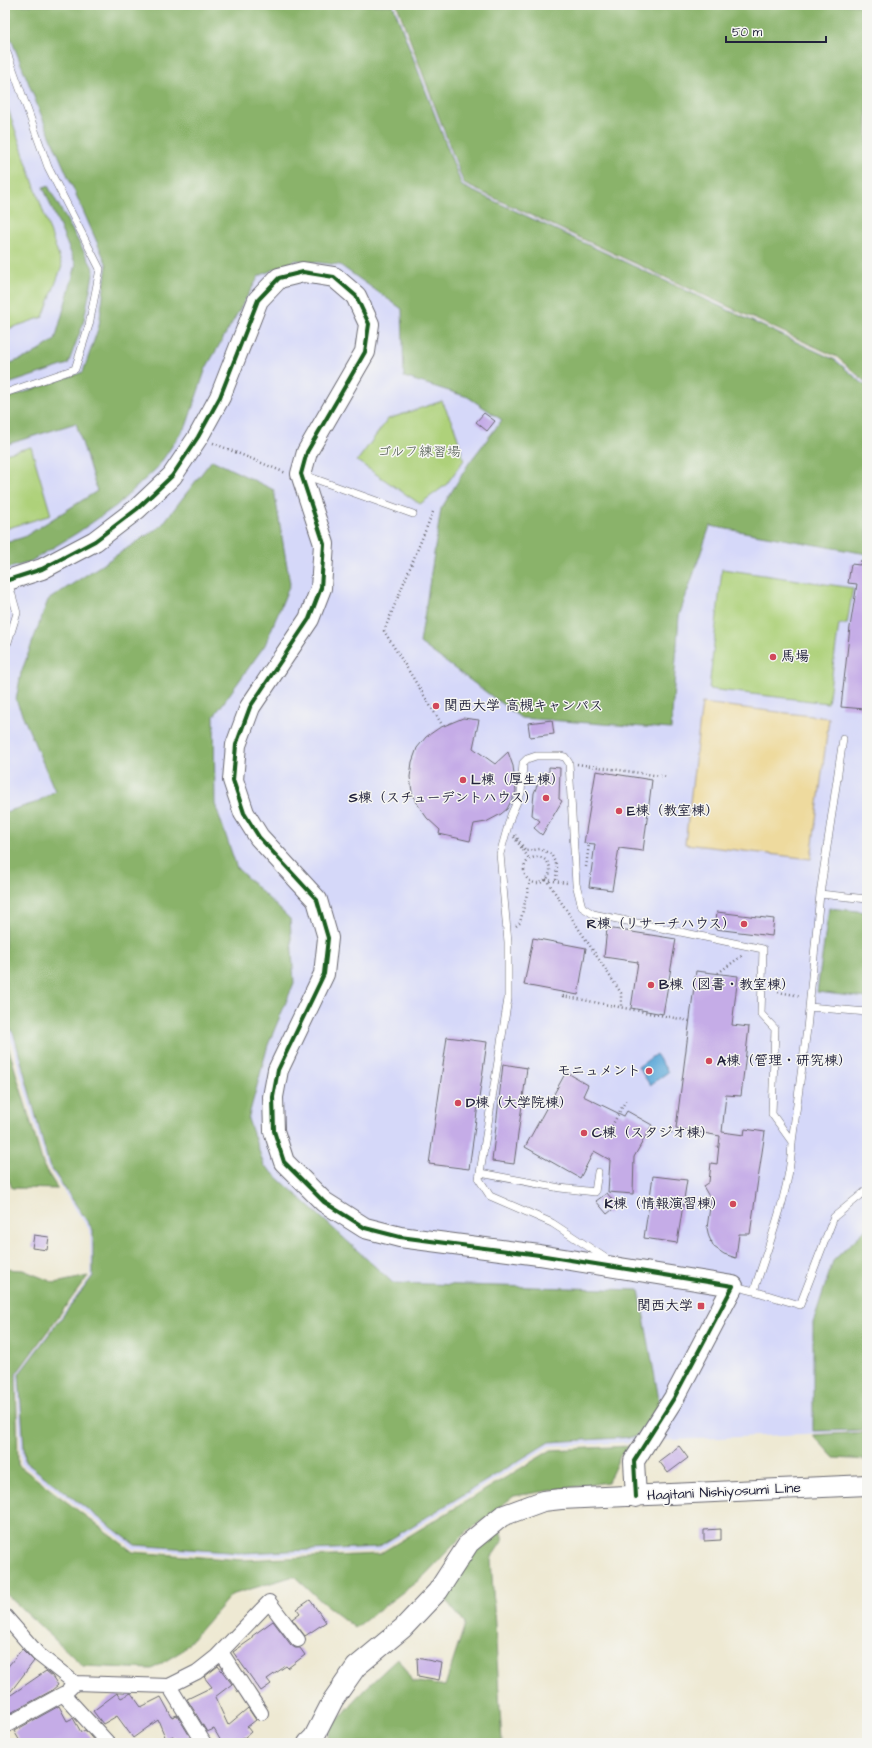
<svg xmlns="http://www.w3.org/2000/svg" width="872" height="1748" viewBox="0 0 872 1748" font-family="'Architects Daughter','Klee One',sans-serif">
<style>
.built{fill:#d5d8f9}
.green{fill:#aed17a;stroke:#687a5a}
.forest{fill:#8ab36a;stroke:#566a52}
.sand{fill:#eeda9e;stroke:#887e6c}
.water{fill:#61aad9;stroke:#42668a}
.building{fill:#c5ace7}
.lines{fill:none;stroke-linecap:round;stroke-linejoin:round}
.lane-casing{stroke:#696870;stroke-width:8}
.street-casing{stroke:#696870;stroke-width:16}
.secondary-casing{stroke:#696870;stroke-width:22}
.path{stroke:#696870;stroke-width:2.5;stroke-dasharray:1 3;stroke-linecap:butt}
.lane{stroke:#fff;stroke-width:7}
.street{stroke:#fff;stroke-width:14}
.secondary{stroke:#fff;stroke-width:20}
.cycleway-casing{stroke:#f6f6f2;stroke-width:6}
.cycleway{stroke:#1b5e20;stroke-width:4}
.poi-dot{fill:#d1495b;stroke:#f6f6f2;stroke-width:1.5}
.labels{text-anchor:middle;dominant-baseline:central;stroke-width:3;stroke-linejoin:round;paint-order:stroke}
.park-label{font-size:14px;fill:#4c574e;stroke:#f6f6f2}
.poi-label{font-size:14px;font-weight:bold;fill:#22223b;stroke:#f6f6f2;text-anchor:start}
.street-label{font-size:14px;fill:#22223b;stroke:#f6f6f2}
</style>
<rect width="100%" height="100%" fill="#f6f6f2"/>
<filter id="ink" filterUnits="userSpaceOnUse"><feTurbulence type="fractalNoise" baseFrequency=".025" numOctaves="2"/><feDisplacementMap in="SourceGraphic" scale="8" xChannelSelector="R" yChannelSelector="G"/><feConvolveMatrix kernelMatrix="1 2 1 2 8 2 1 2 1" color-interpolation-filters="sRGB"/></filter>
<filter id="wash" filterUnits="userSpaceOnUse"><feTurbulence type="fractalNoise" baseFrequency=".012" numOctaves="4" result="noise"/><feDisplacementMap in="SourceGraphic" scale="16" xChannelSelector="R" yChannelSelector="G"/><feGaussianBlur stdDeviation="0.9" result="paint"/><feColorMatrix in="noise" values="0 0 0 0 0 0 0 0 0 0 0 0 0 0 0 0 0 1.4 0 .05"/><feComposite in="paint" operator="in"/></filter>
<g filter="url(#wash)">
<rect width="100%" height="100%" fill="#eee9d3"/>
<path class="built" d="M 5,5 L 395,5 L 464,185 L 836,359 L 867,384 L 867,1431 L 549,1446 L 379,1551 L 242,1557 L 134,1549 L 21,1464 L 17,1374 L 91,1276 L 90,1231 L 46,1165 L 10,1037 L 5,1027 Z"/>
<path class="green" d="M 5,100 L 62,266 L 43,317 L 5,330 Z
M 442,401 L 455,429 L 464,460 L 446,485 L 420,504 L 357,461 L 388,419 Z
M 31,447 L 51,515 L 5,529 L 5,454 Z
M 722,569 L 853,588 L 847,624 L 839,624 L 828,703 L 709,689 Z"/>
<path class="forest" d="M 5,5 L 393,5 L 462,186 L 835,360 L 867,387 L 867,554 L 710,526 L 679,616 L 671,729 L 521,718 L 420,643 L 441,509 L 469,463 L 502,420 L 468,397 L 404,377 L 402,309 L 340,265 L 296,260 L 259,276 L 206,368 L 187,424 L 157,468 L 116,506 L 77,533 L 28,563 L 5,569 L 5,543 L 24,537 L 97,491 L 76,423 L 5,445 L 5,399 L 83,372 L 99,326 L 107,265 L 44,122 L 6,26 Z
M 397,5 L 867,5 L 867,383 L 837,357 L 464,184 Z
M 48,186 L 94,270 L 83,324 L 68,364 L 5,385 L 5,365 L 30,356 L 55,340 L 76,265 L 43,187 Z
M 212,460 L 274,490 L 290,584 L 265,645 L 214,716 L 215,804 L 237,868 L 290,919 L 294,983 L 268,1045 L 248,1119 L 264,1165 L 393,1283 L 639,1290 L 660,1405 L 635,1437 L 549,1442 L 378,1547 L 242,1553 L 135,1545 L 25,1462 L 19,1374 L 93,1276 L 93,1230 L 49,1165 L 14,1035 L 5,1020 L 5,812 L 35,803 L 55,791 L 16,700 L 21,673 L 48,600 L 161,526 Z
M 829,908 L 867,912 L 867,998 L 817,992 Z
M 5,1036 L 44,1167 L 58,1189 L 12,1188 L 5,1171 Z
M 867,1228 L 867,1430 L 813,1431 L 813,1323 L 833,1261 Z
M 5,1269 L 23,1270 L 55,1283 L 88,1276 L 16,1374 L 18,1465 L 133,1552 L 242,1560 L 379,1554 L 551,1450 L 630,1446 L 620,1456 L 608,1482 L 514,1496 L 463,1535 L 423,1577 L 355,1628 L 322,1602 L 294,1576 L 231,1595 L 182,1651 L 152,1669 L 83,1666 L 5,1593 Z
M 867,1432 L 867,1460 L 834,1458 L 813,1435 Z
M 500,1529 L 503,1540 L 491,1558 L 502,1743 L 326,1743 L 331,1728 L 364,1690 L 398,1658 L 412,1681 L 445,1686 L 465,1624 L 445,1599 L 473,1548 Z"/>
<path class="sand" d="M 702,703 L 829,718 L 811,859 L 685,844 Z"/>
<path class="water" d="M 656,1054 L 668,1072 L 650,1085 L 638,1067 Z"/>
<g id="blocks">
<path class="building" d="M 484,413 L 495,421 L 487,431 L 476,422 Z
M 861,560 L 867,560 L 867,690 L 865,709 L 841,707 L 850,627 L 857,584 L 848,583 L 851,564 L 860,565 Z
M 463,718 L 479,720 L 473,748 L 495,764 L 508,752 L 513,766 L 516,791 L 507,809 L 501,814 L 486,822 L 474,824 L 470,841 L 439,834 L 440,830 L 427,818 L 418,805 L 412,792 L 410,777 L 412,762 L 417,748 L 426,737 L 439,728 Z
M 552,720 L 554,734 L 530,737 L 528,723 Z
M 549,767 L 560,768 L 559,799 L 562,801 L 542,835 L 534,828 L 540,821 L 532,815 L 534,793 L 542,773 L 549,773 Z
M 596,771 L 652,780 L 643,851 L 619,848 L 612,890 L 589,887 L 595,844 L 584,843 Z
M 717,912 L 774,919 L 772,936 L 715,929 Z
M 607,928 L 676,939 L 663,1014 L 631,1008 L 638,962 L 604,957 Z
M 533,938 L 586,948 L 578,995 L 524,985 Z
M 696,971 L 738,976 L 732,1025 L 749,1027 L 741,1096 L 726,1095 L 722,1132 L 744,1135 L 745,1129 L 765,1132 L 750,1234 L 739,1234 L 736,1258 L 724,1254 L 714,1247 L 709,1237 L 707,1228 L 711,1200 L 703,1186 L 709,1182 L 711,1163 L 717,1164 L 720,1136 L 676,1128 Z
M 447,1037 L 487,1042 L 469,1169 L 429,1164 Z
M 503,1064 L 527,1068 L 514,1164 L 492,1161 Z
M 566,1072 L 588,1085 L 583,1096 L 624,1116 L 627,1111 L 652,1125 L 634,1157 L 633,1194 L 608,1192 L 610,1160 L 594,1151 L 580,1178 L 525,1147 Z
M 653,1176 L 687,1180 L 677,1243 L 644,1238 Z
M 607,1193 L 617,1206 L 607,1214 L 596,1201 Z
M 34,1235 L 49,1237 L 47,1250 L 32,1248 Z
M 679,1446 L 688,1458 L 668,1473 L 659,1461 Z
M 721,1529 L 721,1540 L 704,1541 L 704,1530 Z
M 310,1600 L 326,1622 L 305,1636 L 292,1619 L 300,1613 L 297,1609 Z
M 273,1621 L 291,1645 L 295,1648 L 300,1648 L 305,1655 L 288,1668 L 286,1666 L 267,1679 L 271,1684 L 261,1691 L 233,1652 L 253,1638 L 252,1636 Z
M 22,1649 L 34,1661 L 5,1699 L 5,1670 Z
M 417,1658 L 442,1663 L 439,1680 L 418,1676 Z
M 218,1666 L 232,1684 L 215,1697 L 228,1725 L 248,1708 L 256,1720 L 247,1727 L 251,1732 L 238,1743 L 222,1743 L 214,1729 L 207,1732 L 187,1699 L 212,1687 L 204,1677 Z
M 46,1671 L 52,1676 L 58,1685 L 51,1691 L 5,1716 L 5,1699 Z
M 117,1693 L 121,1698 L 131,1693 L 141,1707 L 161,1697 L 172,1717 L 177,1715 L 194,1743 L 177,1743 L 173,1736 L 166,1739 L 158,1720 L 133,1738 L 117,1716 L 103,1724 L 93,1711 Z
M 59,1706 L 67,1721 L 73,1718 L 81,1732 L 85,1730 L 96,1743 L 21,1743 L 14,1731 Z"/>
</g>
</g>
<g filter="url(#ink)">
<use href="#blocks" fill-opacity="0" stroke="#696870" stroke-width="1"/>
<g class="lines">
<g class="lane-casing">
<path id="lane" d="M 5,47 L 48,167 L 100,269 L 89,325 L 75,369 L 5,393
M 304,475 L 413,514
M 5,642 L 8,642 L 17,613 L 8,581
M 820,894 L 867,899
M 809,1007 L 867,1012
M 480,1173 L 560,1188 L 595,1192 L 598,1172
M 607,1259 L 552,1223 L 490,1196 L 479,1179 L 508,999 L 508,942 L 500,854 L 511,815 L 521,793 L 523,763 L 527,759 L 536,756 L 560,756 L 565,757 L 569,763 L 576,884 L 582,907 L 593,914 L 763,949 L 761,1014 L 775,1029 L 772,1114 L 792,1142
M 734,1286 L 754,1291 C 768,1246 791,1189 792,1142 L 807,1029 L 820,894 L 843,739
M 754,1291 L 800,1305 L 834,1217 L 867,1190"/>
</g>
<g class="street-casing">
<path id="street" d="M 5,1616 L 38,1654 L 75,1683 L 69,1689
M 221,1652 L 261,1713
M 75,1683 L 169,1686 L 197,1672 L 216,1657 L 269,1602 L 298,1640
M 169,1686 L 204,1743
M 5,1726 L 63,1694 L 108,1743"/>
</g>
<g class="secondary-casing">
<path id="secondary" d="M 5,581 L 42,569 L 95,541 L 137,509 L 172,476 L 198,437 L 220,397 L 258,300 L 279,278 L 303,272 L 334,277 L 356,296 L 369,324 L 365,352 L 307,452 L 301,474 L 324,544 L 321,588 L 309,619 L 250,707 L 236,745 L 233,780 L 244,813 L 259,837 L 317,900 L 328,938 L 324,974 L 278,1070 L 273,1097 L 274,1131 L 284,1162 L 324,1202 L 365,1228 L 400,1237 L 539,1255 L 733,1286 L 674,1398 L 634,1461 L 636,1497
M 308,1743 L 314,1737 L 333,1700 L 356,1667 L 403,1628 L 438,1591 L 469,1543 L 502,1516 L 543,1501 L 561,1499 L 867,1485"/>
</g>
<path class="path" d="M 213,443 L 286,473
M 433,512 L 384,631 L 441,723
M 577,764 L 668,777
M 515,835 L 526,851 L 540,849 L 551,854 L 557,866 L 556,881
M 514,837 L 530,860
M524 870a13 13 0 1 1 26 0a13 13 0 1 1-26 0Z
M 586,867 L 589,844
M 546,879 L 621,993 L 621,1007
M 546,880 L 567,883
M 516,926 L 520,923 L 530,881
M 718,973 L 743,955
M 564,992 L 563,996 L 690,1021
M 778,992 L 801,996
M 608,1133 L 626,1100
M 671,1133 L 672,1126
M 696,1136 L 697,1125
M 717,1147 L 719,1146
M 711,1241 L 711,1245"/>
<use href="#lane" class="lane"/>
<use href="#street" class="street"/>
<use href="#secondary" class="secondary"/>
<g class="cycleway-casing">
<path id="cycleway" d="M 5,581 L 42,569 L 95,541 L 137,509 L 172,476 L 198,437 L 220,397 L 258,300 L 279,278 L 303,272 L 334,277 L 356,296 L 369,324 L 365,352 L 307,452 L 301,474 L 324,544 L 321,588 L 309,619 L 250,707 L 236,745 L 233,780 L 244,813 L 259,837 L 317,900 L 328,938 L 324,974 L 278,1070 L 273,1097 L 274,1131 L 284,1162 L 324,1202 L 365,1228 L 400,1237 L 539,1255 L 733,1286 L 674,1398 L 634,1461 L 636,1497"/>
</g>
<use href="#cycleway" class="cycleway"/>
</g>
</g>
<g class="poi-dot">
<circle cx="773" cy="657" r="4"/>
<circle cx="436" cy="706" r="4"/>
<circle cx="463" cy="780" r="4"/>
<circle cx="546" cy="798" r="4"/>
<circle cx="619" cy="811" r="4"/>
<circle cx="744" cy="924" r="4"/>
<circle cx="651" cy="985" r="4"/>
<circle cx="709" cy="1061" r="4"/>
<circle cx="649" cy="1071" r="4"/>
<circle cx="458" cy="1103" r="4"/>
<circle cx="584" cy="1133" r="4"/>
<circle cx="733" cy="1204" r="4"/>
<rect x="697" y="1302" width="8" height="8" rx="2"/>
</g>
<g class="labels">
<g class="park-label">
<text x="419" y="452">ゴルフ練習場</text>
</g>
<g class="poi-label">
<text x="781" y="657">馬場</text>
<text x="444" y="706">関西大学 高槻キャンパス</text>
<text x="471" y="780">L棟（厚生棟）</text>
<text x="538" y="798" text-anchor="end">S棟（スチューデントハウス）</text>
<text x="627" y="811">E棟（教室棟）</text>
<text x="736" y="924" text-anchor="end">R棟（リサーチハウス）</text>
<text x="659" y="985">B棟（図書・教室棟）</text>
<text x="717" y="1061">A棟（管理・研究棟）</text>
<text x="641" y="1071" text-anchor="end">モニュメント</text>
<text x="466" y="1103">D棟（大学院棟）</text>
<text x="592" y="1133">C棟（スタジオ棟）</text>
<text x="725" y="1204" text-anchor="end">K棟（情報演習棟）</text>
<text x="693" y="1306" text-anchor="end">関西大学</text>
</g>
<g class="street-label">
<text transform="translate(724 1492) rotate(-3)">Hagitani Nishiyosumi Line</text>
</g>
</g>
<rect width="872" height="1748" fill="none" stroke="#f6f6f2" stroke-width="20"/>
<path d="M726 36v6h100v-6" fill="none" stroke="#22223b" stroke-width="2"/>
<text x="732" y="36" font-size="12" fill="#22223b" stroke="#f6f6f2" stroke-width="3" paint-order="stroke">50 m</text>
</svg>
